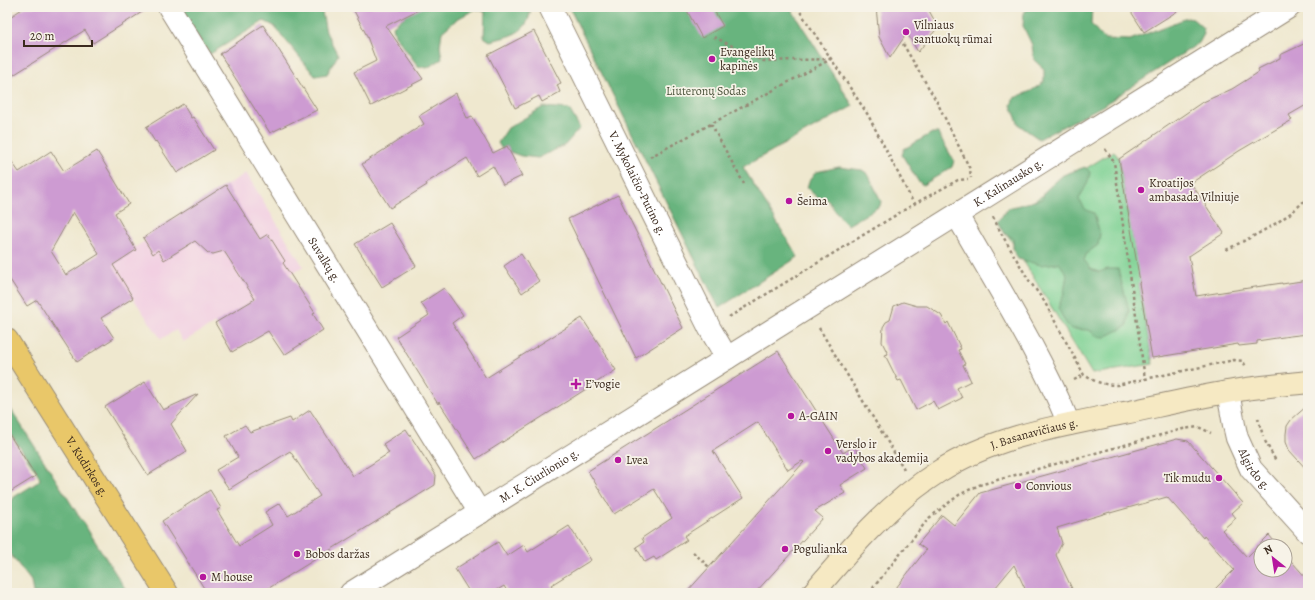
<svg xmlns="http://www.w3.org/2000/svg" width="1315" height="600" viewBox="0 0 1315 600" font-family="Alegreya,serif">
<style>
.built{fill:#f2cfe2}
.green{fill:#7fd294;stroke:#5d7e59}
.forest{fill:#67b47e;stroke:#516f4e}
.building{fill:#cd9bd2;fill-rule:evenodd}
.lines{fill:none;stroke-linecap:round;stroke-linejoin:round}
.minor-casing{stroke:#958976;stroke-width:24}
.secondary-casing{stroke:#958976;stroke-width:24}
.primary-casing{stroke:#958976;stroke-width:24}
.path{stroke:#958976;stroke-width:2.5;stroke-dasharray:3 3;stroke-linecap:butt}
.minor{stroke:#fff;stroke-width:22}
.secondary{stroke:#f6e9c3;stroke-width:22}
.primary{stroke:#e9c769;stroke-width:22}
.poi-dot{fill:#b5179e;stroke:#f7f3e8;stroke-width:1.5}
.labels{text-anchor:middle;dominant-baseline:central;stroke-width:3.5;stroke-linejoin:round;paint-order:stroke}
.poi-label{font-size:12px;fill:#3b2a1e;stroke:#f7f3e8;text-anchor:start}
.park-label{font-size:12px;fill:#4c543c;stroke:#f7f3e8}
.street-label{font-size:12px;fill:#3b2a1e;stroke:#f7f3e8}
</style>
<rect width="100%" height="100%" fill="#f7f3e8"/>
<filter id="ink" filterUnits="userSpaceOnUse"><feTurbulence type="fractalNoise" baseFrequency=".025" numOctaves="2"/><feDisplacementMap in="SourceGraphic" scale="8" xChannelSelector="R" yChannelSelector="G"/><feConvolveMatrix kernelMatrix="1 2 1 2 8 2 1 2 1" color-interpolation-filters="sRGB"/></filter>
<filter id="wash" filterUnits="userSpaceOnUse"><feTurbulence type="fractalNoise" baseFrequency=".012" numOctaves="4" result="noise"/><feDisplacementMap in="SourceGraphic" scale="16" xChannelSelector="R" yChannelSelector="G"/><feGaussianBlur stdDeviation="0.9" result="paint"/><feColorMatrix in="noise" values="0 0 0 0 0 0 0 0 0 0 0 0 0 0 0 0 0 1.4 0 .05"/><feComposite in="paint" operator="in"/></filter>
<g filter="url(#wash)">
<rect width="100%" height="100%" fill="#efe8cf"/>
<path class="built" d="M 246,173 L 303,266 L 234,312 L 183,342 L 176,330 L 161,339 L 133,298 L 113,265 L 132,249 L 150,238 L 148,234 Z"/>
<path class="green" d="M 1114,151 L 1119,159 L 1136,255 L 1144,282 L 1139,283 L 1153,364 L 1092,374 L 1000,222 Z"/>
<path class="forest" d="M 176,7 L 321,7 L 326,32 L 338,55 L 327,74 L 315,76 L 274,26 L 264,21 L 210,54 Z
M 417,7 L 530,7 C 531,11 530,13 529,17 C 525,34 506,37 490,41 L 484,37 L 485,12 L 476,9 L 457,19 L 442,32 L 440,46 L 442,59 L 427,68 L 418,66 L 395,35 L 393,26 Z
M 569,7 L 790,7 L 853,106 L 743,167 L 798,257 L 719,308 Z
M 1032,7 L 1092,7 L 1091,24 L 1104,39 L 1130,40 L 1187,18 L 1193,19 L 1203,28 L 1204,34 L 1199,43 L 1102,106 L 1039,139 L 1019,125 L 1011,105 L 1014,98 L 1031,91 L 1044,82 L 1044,69 L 1034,60 L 1032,45 L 1023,26 L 1024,12 Z
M 543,107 L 569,109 L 580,128 L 565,145 L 538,158 L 521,156 L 510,152 L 507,146 L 502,149 L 498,143 L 508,128 Z
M 932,133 L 938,133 L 954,161 L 952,167 L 923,185 L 918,181 L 902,155 L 904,149 Z
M 839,167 L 862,170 L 868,174 L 881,201 L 880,206 L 848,225 L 842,220 L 826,198 L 818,198 L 807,188 L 809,181 L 816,172 Z
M 1085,167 L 1090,172 L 1088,182 L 1079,199 C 1082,207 1085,210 1094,213 L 1100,234 L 1098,245 L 1087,253 L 1084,260 L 1091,269 L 1099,272 L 1108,269 L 1118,269 L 1129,310 L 1127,326 L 1105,337 L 1098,337 L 1089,330 L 1071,329 L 1065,322 L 1058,308 L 1064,293 L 1067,274 L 1059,263 L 1041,265 L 1018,259 L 1013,250 L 1013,238 L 1005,234 L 998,221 L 1008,208 L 1042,199 L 1045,191 L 1063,175 Z
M 7,403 L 128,593 L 90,593 L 87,591 L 73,593 L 33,593 L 31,581 L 7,550 L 7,510 L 14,497 L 38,482 L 40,479 L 37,472 L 7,429 Z"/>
<g id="blocks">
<path class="building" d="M 25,7 L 150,7 L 93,43 L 85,30 L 7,79 L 7,19 Z
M 352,7 L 424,7 L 386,26 L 423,79 L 371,106 L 354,72 L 376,61 L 366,34 Z
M 685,7 L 712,7 L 723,26 L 702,38 Z
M 876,7 L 927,7 L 938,27 L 918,52 L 907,33 L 890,58 L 879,37 Z
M 1128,7 L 1184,7 L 1144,32 Z
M 263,25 L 317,110 L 270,133 L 220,54 Z
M 534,31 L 561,83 L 557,85 L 560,92 L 542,102 L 539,96 L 515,108 L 488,55 Z
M 1308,42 L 1308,104 L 1289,115 L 1292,120 L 1239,151 L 1191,183 L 1224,233 L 1189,256 L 1196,296 L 1282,283 L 1282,284 L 1308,280 L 1308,334 L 1290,336 L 1257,341 L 1257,344 L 1239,346 L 1238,344 L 1152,358 L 1139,283 L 1140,282 L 1119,159 L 1201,103 L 1232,89 L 1259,72 L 1258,69 L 1280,58 L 1280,55 Z
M 456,93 L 467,118 L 472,116 L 493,153 L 507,146 L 522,176 L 503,185 L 493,166 L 477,176 L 467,158 L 426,183 L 427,185 L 390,208 L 362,164 L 424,124 L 419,116 Z
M 183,104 L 191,118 L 193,117 L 214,150 L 177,173 L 156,141 L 155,142 L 146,127 Z
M 51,151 L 64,171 L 97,151 L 129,204 L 115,213 L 136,250 L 113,265 L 133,298 L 101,318 L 114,338 L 77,362 L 37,300 L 27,306 L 7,275 L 7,155 L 19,172 ZM 73,212 L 99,254 L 66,275 L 51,251 Z
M 226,185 L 260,239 L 268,234 L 285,261 L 283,263 L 315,313 L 313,314 L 323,330 L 284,355 L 268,331 L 232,352 L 215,323 L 255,299 L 224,251 L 213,254 L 208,253 L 195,241 L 164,260 L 158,250 L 153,254 L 143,238 Z
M 618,195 L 683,328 L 636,358 L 568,219 Z
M 390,223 L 416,266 L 382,287 L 355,244 Z
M 521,254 L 539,281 L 522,293 L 504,266 Z
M 444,288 L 463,315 L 452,323 L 486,378 L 582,318 L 616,370 L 476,459 L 439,402 L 438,404 L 396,337 L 429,315 L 421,303 Z
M 903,302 L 917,306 L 927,306 L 941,315 L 946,324 L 948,322 L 961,349 L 958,350 L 965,364 L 963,365 L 971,381 L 957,388 L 962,398 L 938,410 L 933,401 L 916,410 L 901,380 L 898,381 L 885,355 L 888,354 L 882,342 L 883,327 L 886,322 L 890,320 L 894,306 Z
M 778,351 L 843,453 L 854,446 L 867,468 L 840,485 L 845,493 L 815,511 L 823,518 L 755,593 L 686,593 L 804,462 L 802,461 L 788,470 L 758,422 L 713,451 L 743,498 L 684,536 L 687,540 L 656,560 L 654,557 L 645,562 L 636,547 L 644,542 L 642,538 L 672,518 L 654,489 L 614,514 L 588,471 Z
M 145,382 L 163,410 L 198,394 L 171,424 L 187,451 L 148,475 L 105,407 Z
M 1308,405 L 1308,471 L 1289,450 L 1286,442 L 1286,434 L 1287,426 L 1291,420 Z
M 310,410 L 353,476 L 389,453 L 383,444 L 406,429 L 436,475 L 435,485 L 261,593 L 207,593 L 162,521 L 210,490 L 221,508 L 217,510 L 239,546 L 272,525 L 265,512 L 280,503 L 288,516 L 320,496 L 290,451 L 229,489 L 216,470 L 238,457 L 226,436 L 245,425 L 250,432 L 290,418 L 292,422 Z
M 7,431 L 36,476 L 7,494 Z
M 1177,439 L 1188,441 L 1243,503 L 1232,513 L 1236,518 L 1222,530 L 1247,557 L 1269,535 L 1278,546 L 1261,546 L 1261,570 L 1285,570 L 1285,554 L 1308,580 L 1308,593 L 1211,593 L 1234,570 L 1204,536 L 1203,538 L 1167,497 L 1110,513 L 1110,512 L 1057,528 L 1062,543 L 1056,555 L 1074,593 L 1027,593 L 1014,565 L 991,593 L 892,593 L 926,550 L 918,544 L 942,515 L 954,525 L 980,493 Z
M 569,526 L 591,560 L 551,585 L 556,593 L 508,593 L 504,586 L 492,593 L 470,593 L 455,569 L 498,542 L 507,556 L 524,545 L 528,552 Z"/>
</g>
</g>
<g filter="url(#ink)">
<use href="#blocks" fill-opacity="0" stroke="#958976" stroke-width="1"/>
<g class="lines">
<g class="minor-casing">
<g id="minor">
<path id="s1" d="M 169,7 L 480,513"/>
<path id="s2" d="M 550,7 L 710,329 L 727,358"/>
<path d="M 957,215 C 996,284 1039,351 1069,424"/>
<path id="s3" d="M 1228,392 L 1234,425 L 1237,438 L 1251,469 L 1308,532"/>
<path id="s4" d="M 351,593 L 1289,7"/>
</g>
</g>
<g class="secondary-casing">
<g id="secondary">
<path id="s5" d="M 813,593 C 851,548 888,504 938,472 C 994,436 1060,426 1124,413 C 1158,406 1193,398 1227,392 C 1254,387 1281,385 1308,382"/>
</g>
</g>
<g class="primary-casing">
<g id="primary">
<path id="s6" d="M 7,340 L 167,593"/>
</g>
</g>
<path class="path" d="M 797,7 L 868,115 L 914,204
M 714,37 L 763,61 L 830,59
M 903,44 L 937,102 L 970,169 L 971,178
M 711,124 L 744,184
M 1105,149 L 1114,162 L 1145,379
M 650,157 L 831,59
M 993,217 L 1001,233 L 1028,279 L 1044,301 L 1084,375 C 1095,382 1104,385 1117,385 L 1234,360 L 1243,361 L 1246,367
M 1226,250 C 1257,234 1285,222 1308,197
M 729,317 L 914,204 L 958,180 L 968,179
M 819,328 L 904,469
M 1074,380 L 1084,375
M 1258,418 L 1263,436
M 1265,441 L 1276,461
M 693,552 L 709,567
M 869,593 L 929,518 L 959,495 L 979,485 L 1183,429 L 1198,427 L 1211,433"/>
<use href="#minor" class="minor"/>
<use href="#secondary" class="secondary"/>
<use href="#primary" class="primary"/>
</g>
</g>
<g class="poi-dot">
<circle cx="906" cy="32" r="4"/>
<circle cx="712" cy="59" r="4"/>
<circle cx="1141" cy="190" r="4"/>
<circle cx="789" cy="201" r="4"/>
<path d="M574 378h4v4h4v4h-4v4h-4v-4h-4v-4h4z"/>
<circle cx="791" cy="416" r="4"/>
<circle cx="828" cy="451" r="4"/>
<circle cx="618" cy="460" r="4"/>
<circle cx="1219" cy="478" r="4"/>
<circle cx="1018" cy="486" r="4"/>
<circle cx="785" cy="549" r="4"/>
<circle cx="297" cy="554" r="4"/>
<circle cx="203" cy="577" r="4"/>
</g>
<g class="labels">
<g class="poi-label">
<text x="914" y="25">Vilniaus<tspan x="914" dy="14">santuokų rūmai</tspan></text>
<text x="720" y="52">Evangelikų<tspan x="720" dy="14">kapinės</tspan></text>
<text x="1149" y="183">Kroatijos<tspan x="1149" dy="14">ambasada Vilniuje</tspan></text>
<text x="797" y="201">Šeima</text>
<text x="585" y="384">E’vogie</text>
<text x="799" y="416">A-GAIN</text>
<text x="836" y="444">Verslo ir<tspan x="836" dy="14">vadybos akademija</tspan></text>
<text x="626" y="460">Lvea</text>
<text x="1211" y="478" text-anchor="end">Tik mudu</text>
<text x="1026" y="486">Convious</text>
<text x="793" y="549">Pogulianka</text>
<text x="305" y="554">Bobos daržas</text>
<text x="211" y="577">M house</text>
</g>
<g class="park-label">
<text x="706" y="91">Liuteronų Sodas</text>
</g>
<g class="street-label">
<text stroke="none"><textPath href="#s2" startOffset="197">V. Mykolaičio-Putino g.</textPath></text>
<text stroke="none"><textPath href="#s4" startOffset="775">K. Kalinausko g.</textPath></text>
<text stroke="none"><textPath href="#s1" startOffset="297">Suvalkų g.</textPath></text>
<text stroke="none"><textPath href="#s5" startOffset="279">J. Basanavičiaus g.</textPath></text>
<text stroke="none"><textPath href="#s6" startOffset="150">V. Kudirkos g.</textPath></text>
<text stroke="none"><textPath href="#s3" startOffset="83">Algirdo g.</textPath></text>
<text stroke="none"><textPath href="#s4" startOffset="222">M. K. Čiurlionio g.</textPath></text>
</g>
</g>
<rect width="1315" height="600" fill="none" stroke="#f7f3e8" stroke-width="24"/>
<g transform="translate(1273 558) rotate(330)"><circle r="19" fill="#f7f3e8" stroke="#aca397"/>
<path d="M0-3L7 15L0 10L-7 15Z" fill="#b5179e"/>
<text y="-6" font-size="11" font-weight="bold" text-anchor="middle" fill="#3b2a1e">N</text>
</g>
<path d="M24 40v6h68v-6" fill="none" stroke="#3b2a1e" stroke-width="2"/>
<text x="30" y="40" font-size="12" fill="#3b2a1e" stroke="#f7f3e8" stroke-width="3" paint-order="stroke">20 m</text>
</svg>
